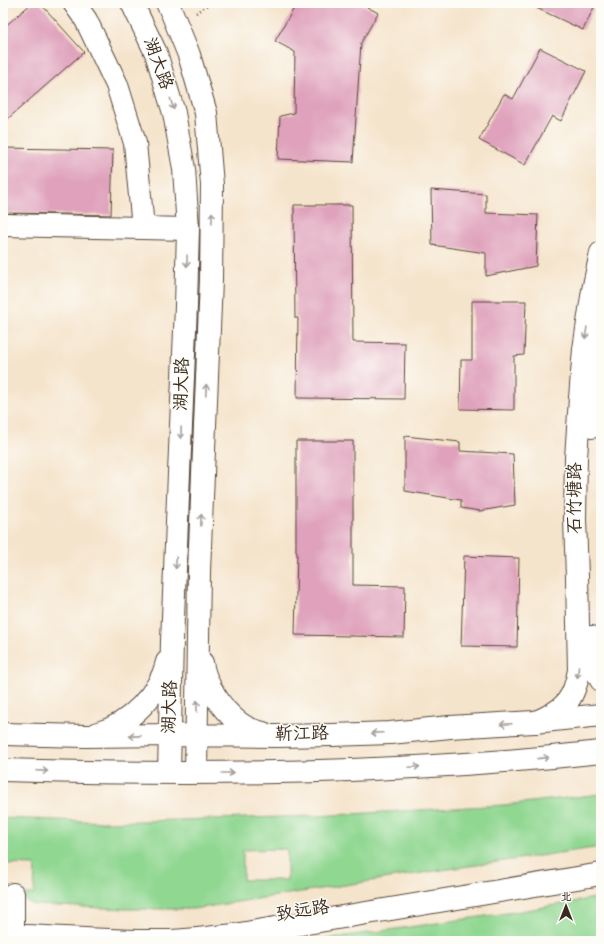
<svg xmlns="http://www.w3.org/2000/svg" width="604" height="944" viewBox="0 0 604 944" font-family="'Indie Flower','LXGW WenKai TC',sans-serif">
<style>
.green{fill:#90d791;stroke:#668058;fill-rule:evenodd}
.building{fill:#dfa1bb}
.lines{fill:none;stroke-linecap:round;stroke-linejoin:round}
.minor-casing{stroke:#574638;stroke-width:24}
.major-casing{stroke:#574638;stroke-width:24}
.path{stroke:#574638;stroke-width:2.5;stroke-dasharray:1 3;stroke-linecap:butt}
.minor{stroke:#fff;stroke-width:22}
.major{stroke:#fff;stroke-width:22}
.oneway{stroke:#a79f9a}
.labels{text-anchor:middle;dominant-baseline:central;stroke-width:3;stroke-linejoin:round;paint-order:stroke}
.street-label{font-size:18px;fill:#3b2a1e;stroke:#fdfcf7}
</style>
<rect width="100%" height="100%" fill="#fdfcf7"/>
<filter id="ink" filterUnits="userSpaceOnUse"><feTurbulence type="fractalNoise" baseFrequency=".025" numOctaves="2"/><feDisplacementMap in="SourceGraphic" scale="8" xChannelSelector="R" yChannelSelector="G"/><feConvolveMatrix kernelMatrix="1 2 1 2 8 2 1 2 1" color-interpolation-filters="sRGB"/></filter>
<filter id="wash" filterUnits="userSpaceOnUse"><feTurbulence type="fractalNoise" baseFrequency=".012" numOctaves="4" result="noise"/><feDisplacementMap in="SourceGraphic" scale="16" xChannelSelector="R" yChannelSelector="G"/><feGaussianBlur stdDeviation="0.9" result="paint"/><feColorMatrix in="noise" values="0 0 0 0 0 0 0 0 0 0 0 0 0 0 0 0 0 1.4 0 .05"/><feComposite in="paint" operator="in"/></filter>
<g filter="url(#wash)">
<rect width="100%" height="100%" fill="#f5e4cc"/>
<path class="green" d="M 601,794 L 601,847 L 428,872 L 193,909 L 129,909 L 34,905 L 25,900 L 24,894 L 34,894 L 35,865 L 3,864 L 3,818 L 108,822 L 317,816 L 504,805 ZM 287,849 L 287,880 L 243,880 L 243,850 Z
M 601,897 L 601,941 L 526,941 L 525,938 L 506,941 L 312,941 L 521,911 Z"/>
<g id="blocks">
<path class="building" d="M 32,3 L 40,3 L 84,52 L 3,123 L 3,28 Z
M 297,3 L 360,3 L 378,13 L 361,43 L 353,162 L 278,159 L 280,116 L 294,113 L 295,52 L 275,41 Z
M 526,3 L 596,3 L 583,30 Z
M 540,48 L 586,71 L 561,121 L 552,116 L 525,165 L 479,140 L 504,94 L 513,99 Z
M 3,148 L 113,150 L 111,215 L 3,213 Z
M 431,190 L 486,194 L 486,213 L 538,215 L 536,266 L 486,276 L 486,253 L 432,245 Z
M 294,205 L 352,205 L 353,342 L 405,343 L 404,399 L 297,398 L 298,318 L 295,318 Z
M 472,301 L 526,301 L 524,355 L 514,356 L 514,410 L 460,409 L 461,360 L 472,360 Z
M 405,436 L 460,442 L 460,451 L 513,454 L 515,505 L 480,511 L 461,508 L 461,500 L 405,491 Z
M 296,441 L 353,441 L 353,585 L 405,586 L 404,637 L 295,635 L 297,552 L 296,552 Z
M 464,556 L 519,558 L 517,647 L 461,646 Z"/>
</g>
</g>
<g filter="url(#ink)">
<use href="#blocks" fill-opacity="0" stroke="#574638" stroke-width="1"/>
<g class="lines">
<g class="minor-casing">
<path id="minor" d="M 74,3 L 86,20 L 117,85 L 135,143 L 143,228
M 3,225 L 188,229
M 592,427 L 601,343
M 592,637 L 594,666 L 601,680
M 536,722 C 564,710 574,701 579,670 L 577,577 L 575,519 L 576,458 L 580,398 L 584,349 L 593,290 L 601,253
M 13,894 L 13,941
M 3,935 C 59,937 115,942 171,941 C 192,940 213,937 234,935 L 601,874"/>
</g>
<g class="major-casing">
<path id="major" d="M 132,3 L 156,53 L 174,113 L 184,169 L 188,229 L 186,306 L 172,641 L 169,773
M 167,3 L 172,13 L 189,55 L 206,113 L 212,185 L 211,280 L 199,571 L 196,773
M 202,663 C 205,683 221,709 237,721 C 244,727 254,731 263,733
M 98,733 C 129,725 160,693 167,662
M 3,734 L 85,736 L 170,735 L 278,736 L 332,735 L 390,733 L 450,727 L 534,722 L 601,715
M 3,770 C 202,776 403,774 601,752"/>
</g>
<path class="path" d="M 196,13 L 210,3"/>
<use href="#minor" class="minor"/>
<use href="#major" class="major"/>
</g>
<defs><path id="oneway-shaft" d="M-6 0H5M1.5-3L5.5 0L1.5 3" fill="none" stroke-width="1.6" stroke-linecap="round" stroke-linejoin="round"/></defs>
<g class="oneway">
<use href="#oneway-shaft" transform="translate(172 104) rotate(73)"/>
<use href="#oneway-shaft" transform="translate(212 218) rotate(-89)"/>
<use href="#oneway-shaft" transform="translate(187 261) rotate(91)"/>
<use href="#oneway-shaft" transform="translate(586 333) rotate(99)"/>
<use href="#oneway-shaft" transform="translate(206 390) rotate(-88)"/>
<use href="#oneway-shaft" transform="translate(181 433) rotate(92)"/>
<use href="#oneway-shaft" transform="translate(201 520) rotate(-88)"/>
<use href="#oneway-shaft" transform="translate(176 563) rotate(92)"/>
<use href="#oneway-shaft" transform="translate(578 672) rotate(96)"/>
<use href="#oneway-shaft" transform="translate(197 706) rotate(-89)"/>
<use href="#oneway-shaft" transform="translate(506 724) rotate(177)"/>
<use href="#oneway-shaft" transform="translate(377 733) rotate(178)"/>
<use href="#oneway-shaft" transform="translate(135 736) rotate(179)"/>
<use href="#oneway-shaft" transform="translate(543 758) rotate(-6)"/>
<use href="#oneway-shaft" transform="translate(414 767) rotate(-3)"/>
<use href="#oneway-shaft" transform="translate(42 771) rotate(2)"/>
<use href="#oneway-shaft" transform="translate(228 773)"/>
</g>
</g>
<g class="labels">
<g class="street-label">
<text transform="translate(157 64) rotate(70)">湖大路</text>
<text transform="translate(183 384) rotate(-88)">湖大路</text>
<text transform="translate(576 498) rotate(-90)">石竹塘路</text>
<text transform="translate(171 707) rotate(-88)">湖大路</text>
<text transform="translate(302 735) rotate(-1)">靳江路</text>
<text transform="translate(303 912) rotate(-9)">致远路</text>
</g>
</g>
<rect width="604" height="944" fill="none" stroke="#fdfcf7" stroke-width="16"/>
<g transform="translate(566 906)" stroke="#fdfcf7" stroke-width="3" paint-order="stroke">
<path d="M0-3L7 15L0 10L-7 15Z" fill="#3b2a1e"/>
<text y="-6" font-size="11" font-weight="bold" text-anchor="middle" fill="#3b2a1e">北</text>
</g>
</svg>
